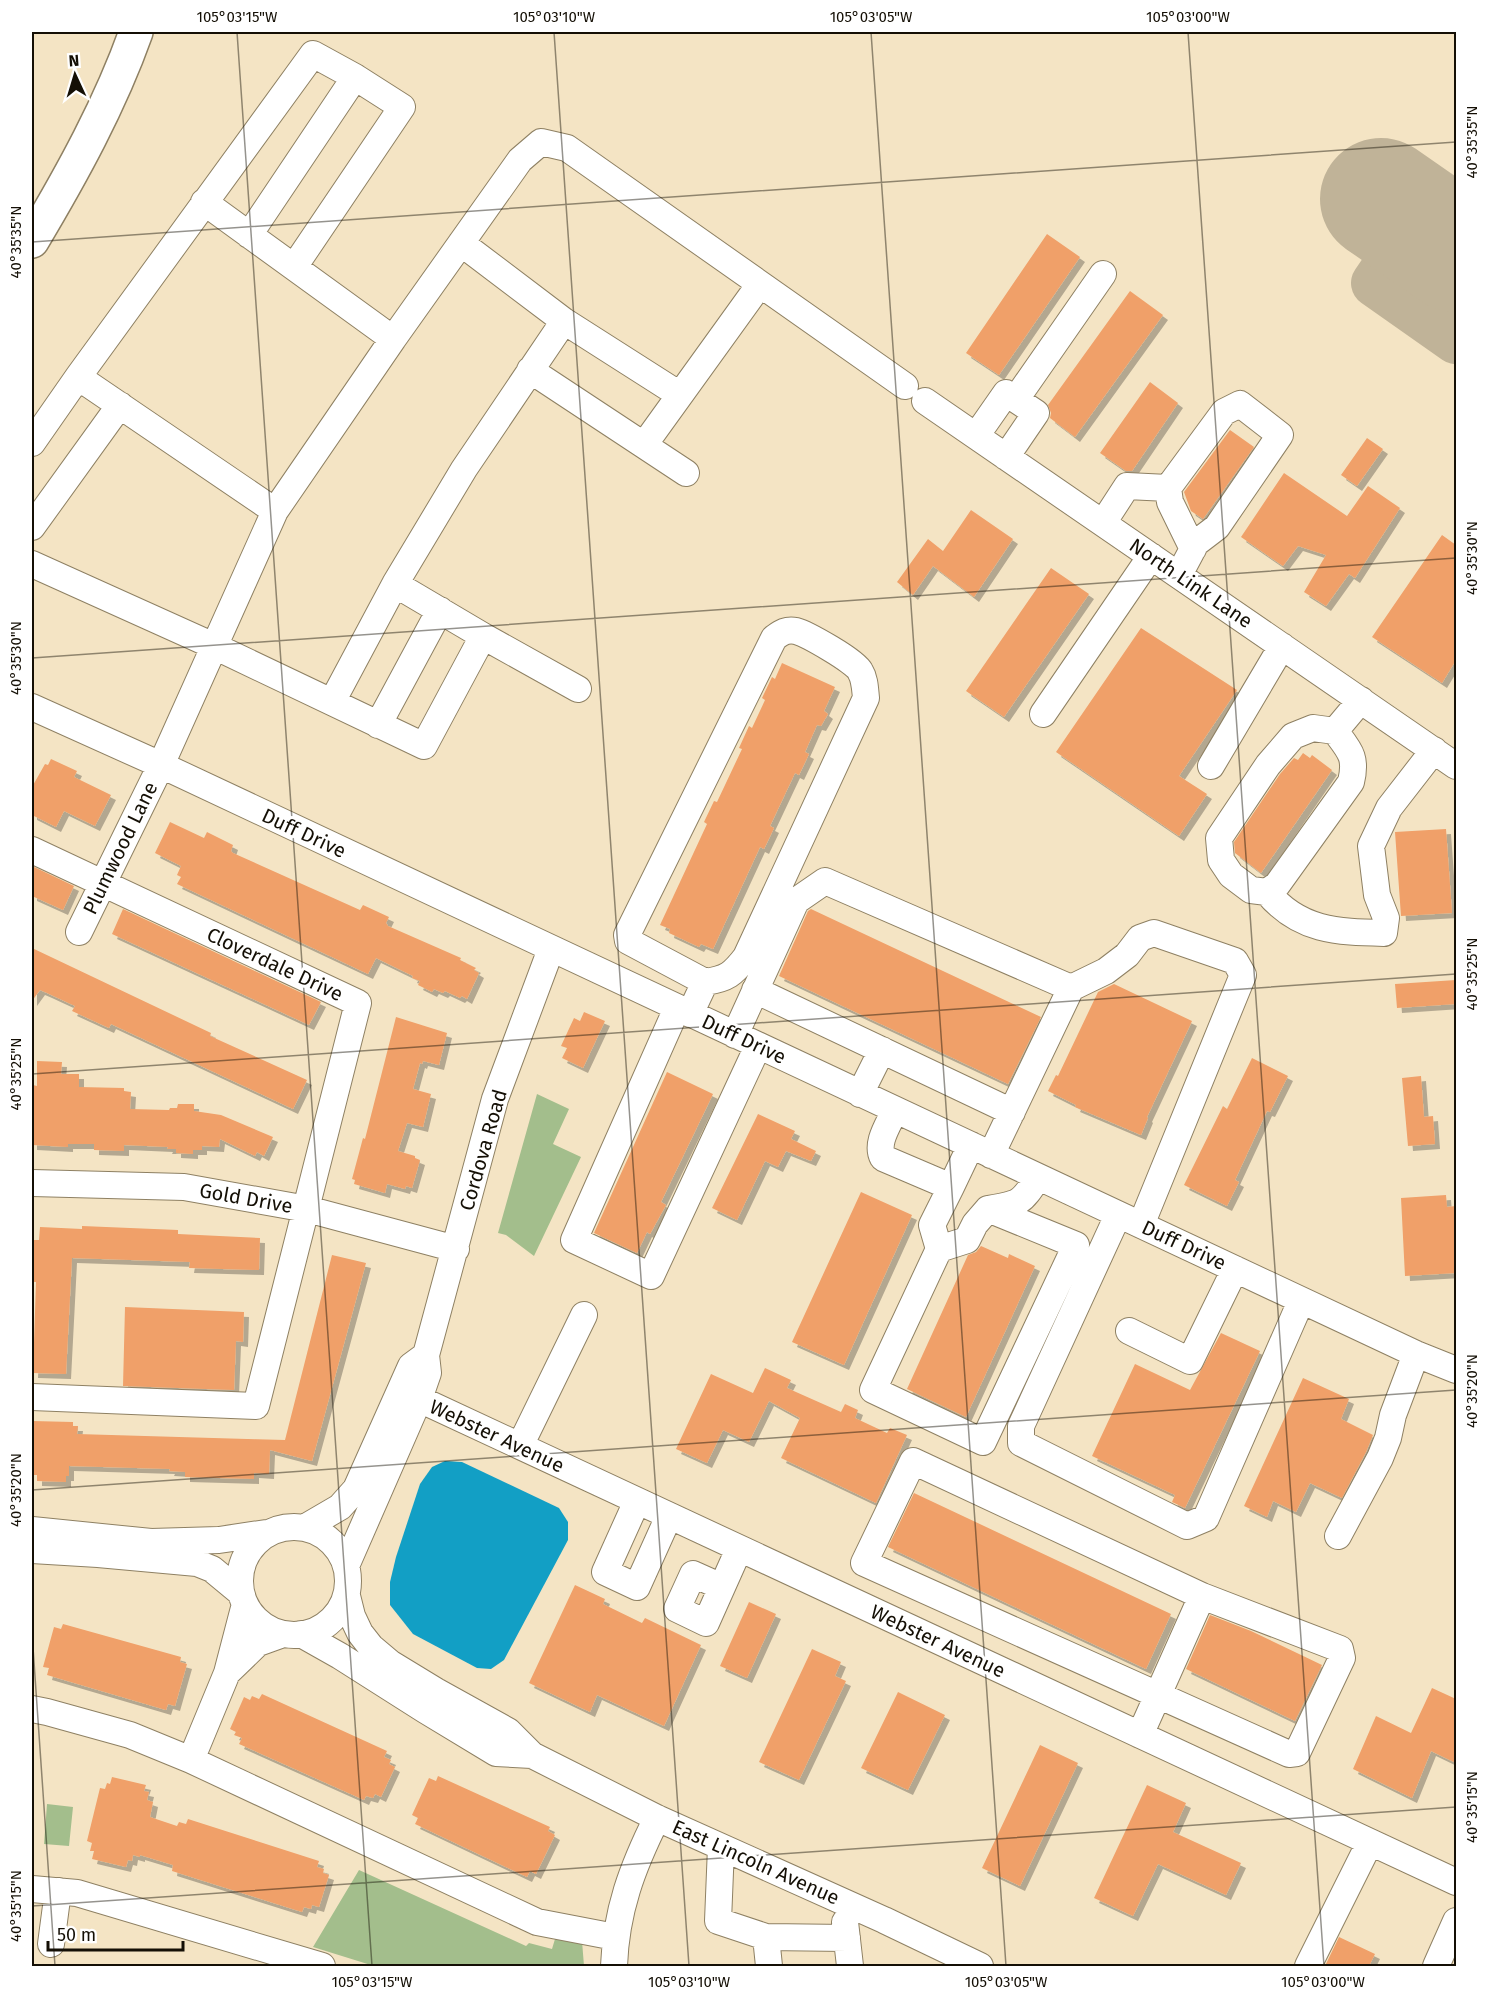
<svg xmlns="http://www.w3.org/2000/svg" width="1488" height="1998" viewBox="0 0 1488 1998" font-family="'Fira Sans',sans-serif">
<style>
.green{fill:#a3be8c}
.water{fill:#129fc5}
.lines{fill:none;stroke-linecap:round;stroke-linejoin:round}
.taxiway{stroke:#c0b398;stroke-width:48}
.runway{stroke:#c0b398;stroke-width:122}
.building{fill:#f0a069;filter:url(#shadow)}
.minor-casing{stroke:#8e8063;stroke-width:28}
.major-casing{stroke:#8e8063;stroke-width:36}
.minor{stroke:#fff;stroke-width:26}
.major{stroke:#fff;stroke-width:33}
.ticks{fill:none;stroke:#140f05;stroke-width:1.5;stroke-opacity:0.45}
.labels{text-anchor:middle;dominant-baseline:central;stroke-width:6;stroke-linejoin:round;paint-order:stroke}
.street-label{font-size:20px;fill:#140f05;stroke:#fff}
.neatline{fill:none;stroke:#140f05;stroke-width:2}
.ticks-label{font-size:15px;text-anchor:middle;fill:#140f05}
</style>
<defs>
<filter id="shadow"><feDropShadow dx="5" dy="5" stdDeviation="0" flood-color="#0004"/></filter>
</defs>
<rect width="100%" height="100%" fill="#f4e4c4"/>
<path class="green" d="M 537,1094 L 569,1109 L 553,1144 L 581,1157 L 534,1256 L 506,1235 L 498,1233 Z
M 47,1804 L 73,1807 L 69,1846 L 44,1844 Z
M 359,1870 L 526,1946 L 529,1943 L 552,1949 L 555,1939 L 559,1937 L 582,1941 L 584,1966 L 374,1966 L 313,1947 Z"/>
<path class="water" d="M 445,1461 L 462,1462 L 559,1508 L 568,1522 L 568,1540 L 504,1660 L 491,1669 L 477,1668 L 413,1634 L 390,1605 L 390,1582 L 396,1557 L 420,1484 L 432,1467 Z"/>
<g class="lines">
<path class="taxiway" d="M 1416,223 L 1375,283 L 1456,340"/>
<path class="runway" d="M 1381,199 L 1456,251"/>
</g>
<path class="building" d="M 1047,234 L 1080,257 L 999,375 L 966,353 Z
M 1130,291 L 1163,315 L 1075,437 L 1050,418 L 1051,413 L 1048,405 Z
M 1150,382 L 1178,403 L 1132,471 L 1126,471 L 1100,453 Z
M 1230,430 L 1254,447 L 1203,519 L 1191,511 L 1184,492 Z
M 1367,438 L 1383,449 L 1357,486 L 1341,475 Z
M 1284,473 L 1347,516 L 1368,486 L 1400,508 L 1355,578 L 1349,574 L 1326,606 L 1304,592 L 1326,555 L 1298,546 L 1283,566 L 1241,537 Z
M 971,510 L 1013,539 L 974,597 L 933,566 L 913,595 L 897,582 L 928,539 L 943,551 Z
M 1442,535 L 1456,545 L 1456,660 L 1442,683 L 1372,637 Z
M 1051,568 L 1089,594 L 1004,717 L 966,691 Z
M 1141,628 L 1237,690 L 1179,776 L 1207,794 L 1179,836 L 1056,752 Z
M 782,663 L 835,687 L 824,711 L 828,714 L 821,726 L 817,725 L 805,752 L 809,754 L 799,775 L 795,773 L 770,826 L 774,828 L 764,849 L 760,847 L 713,949 L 701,944 L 699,947 L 669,933 L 670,929 L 660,925 L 707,824 L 704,822 L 714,801 L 717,802 L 742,749 L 739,748 L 749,726 L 752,728 L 765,700 L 762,698 L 772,677 L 775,679 Z
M 1303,753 L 1310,758 L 1312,755 L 1332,770 L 1261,873 L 1235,853 L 1234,842 L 1280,774 L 1294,758 L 1298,760 Z
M 51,759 L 77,771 L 74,777 L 111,795 L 95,826 L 64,811 L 56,827 L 32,815 L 32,787 L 45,764 L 48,765 Z
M 170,822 L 204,838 L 207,832 L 233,845 L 231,851 L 233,853 L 360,910 L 363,905 L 389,917 L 386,923 L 388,926 L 461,958 L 460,960 L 476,968 L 474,970 L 479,973 L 467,999 L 462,996 L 460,998 L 445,991 L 443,993 L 434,989 L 432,992 L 418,985 L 420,981 L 412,978 L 413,976 L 376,958 L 368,974 L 177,884 L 181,877 L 177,875 L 181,866 L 155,853 Z
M 1446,829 L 1452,913 L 1401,916 L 1395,832 Z
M 32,866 L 74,886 L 63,910 L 32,896 Z
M 123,909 L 321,1002 L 309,1025 L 112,934 Z
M 811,909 L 1041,1017 L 1008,1084 L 779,976 L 808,911 Z
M 32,948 L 211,1033 L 210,1036 L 307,1080 L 293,1109 L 111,1024 L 109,1028 L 72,1011 L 75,1006 L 47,993 L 40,990 L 32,1001 Z
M 1456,980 L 1456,1004 L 1397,1008 L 1395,984 Z
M 1114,984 L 1192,1021 L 1147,1117 L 1148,1118 L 1141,1135 L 1075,1107 L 1076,1105 L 1048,1091 L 1056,1075 L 1058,1076 L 1098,992 Z
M 584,1012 L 605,1021 L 583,1068 L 562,1058 L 567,1048 L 561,1046 L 574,1018 L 580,1021 Z
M 396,1017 L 447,1033 L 439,1065 L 423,1061 L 422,1064 L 420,1063 L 413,1089 L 431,1094 L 423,1127 L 407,1123 L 398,1151 L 415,1156 L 415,1158 L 420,1160 L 412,1188 L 406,1186 L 405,1189 L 387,1184 L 385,1193 L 354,1184 L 355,1180 L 352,1179 L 363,1138 L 365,1139 Z
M 1252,1058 L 1288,1076 L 1270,1112 L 1267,1111 L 1235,1180 L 1239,1182 L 1227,1206 L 1184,1185 L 1223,1106 L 1227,1109 Z
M 37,1061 L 62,1062 L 61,1074 L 79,1074 L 79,1087 L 124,1088 L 124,1091 L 131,1092 L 130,1109 L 169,1110 L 170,1108 L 177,1108 L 178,1104 L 194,1104 L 194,1111 L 221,1115 L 273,1137 L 264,1156 L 257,1152 L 255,1156 L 220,1139 L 219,1147 L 202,1146 L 202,1150 L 193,1150 L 193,1154 L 176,1153 L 176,1149 L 167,1149 L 168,1147 L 124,1145 L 124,1151 L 94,1150 L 94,1144 L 68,1144 L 68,1147 L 32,1145 L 32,1098 L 33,1085 L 37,1086 Z
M 667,1072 L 713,1094 L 661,1202 L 666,1205 L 650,1234 L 647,1232 L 637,1253 L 594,1233 Z
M 1421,1076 L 1424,1117 L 1433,1116 L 1435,1144 L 1408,1146 L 1402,1078 Z
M 758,1114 L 795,1131 L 791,1139 L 816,1151 L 811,1161 L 786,1151 L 778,1167 L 765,1161 L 737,1220 L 712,1208 Z
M 861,1192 L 912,1215 L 844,1365 L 792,1342 Z
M 1446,1195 L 1447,1207 L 1456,1206 L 1456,1273 L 1405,1276 L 1401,1198 Z
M 82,1226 L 178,1230 L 178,1234 L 260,1238 L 259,1270 L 189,1268 L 190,1262 L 72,1258 L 66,1374 L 33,1373 L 36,1282 L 32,1282 L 33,1240 L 39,1240 L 40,1227 L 82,1229 Z
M 981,1246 L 1008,1258 L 1009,1254 L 1035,1266 L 966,1417 L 907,1389 L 968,1255 L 976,1252 Z
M 332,1255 L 366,1263 L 312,1461 L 270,1450 L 269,1474 L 254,1473 L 254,1479 L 185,1477 L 185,1472 L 169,1471 L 170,1469 L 69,1466 L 69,1476 L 66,1476 L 66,1482 L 37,1481 L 37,1475 L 34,1475 L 34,1457 L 32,1456 L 32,1421 L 73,1422 L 73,1426 L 78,1426 L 77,1434 L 285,1440 Z
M 125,1307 L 244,1312 L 243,1342 L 236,1341 L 234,1390 L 123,1386 Z
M 1221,1333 L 1260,1351 L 1185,1508 L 1172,1502 L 1175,1495 L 1092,1456 L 1135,1364 L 1190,1390 Z
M 765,1368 L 791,1380 L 787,1388 L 841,1412 L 845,1404 L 858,1410 L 855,1418 L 887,1433 L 890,1428 L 907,1435 L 876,1503 L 781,1458 L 800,1418 L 769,1401 L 749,1442 L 723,1430 L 707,1463 L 676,1449 L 711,1374 L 753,1393 Z
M 1303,1378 L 1349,1399 L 1341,1419 L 1373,1435 L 1366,1452 L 1342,1498 L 1310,1483 L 1296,1512 L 1273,1501 L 1267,1517 L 1244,1506 Z
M 914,1493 L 1171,1614 L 1146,1669 L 888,1547 Z
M 575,1585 L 605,1599 L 603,1604 L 642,1623 L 645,1618 L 701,1645 L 664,1726 L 597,1695 L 590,1712 L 529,1683 Z
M 749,1602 L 776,1614 L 747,1678 L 720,1666 Z
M 1210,1615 L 1251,1631 L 1322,1665 L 1295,1721 L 1186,1669 Z
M 63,1624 L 181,1657 L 180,1662 L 187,1664 L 175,1706 L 168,1704 L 166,1710 L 47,1675 L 49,1668 L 43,1667 L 54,1627 L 61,1629 Z
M 812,1649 L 841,1662 L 835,1676 L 846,1681 L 799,1780 L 759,1762 Z
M 1432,1688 L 1456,1699 L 1456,1763 L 1431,1751 L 1412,1798 L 1353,1769 L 1376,1716 L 1411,1733 Z
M 898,1692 L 945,1715 L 908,1790 L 861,1768 Z
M 262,1694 L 387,1751 L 384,1757 L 391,1760 L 389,1764 L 395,1767 L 381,1797 L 375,1794 L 373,1798 L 366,1796 L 364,1800 L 239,1744 L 242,1738 L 234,1735 L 236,1732 L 230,1729 L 244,1697 L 250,1700 L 252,1696 L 259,1699 Z
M 1040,1745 L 1078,1763 L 1020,1886 L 982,1868 Z
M 438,1776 L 550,1827 L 548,1831 L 555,1835 L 536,1874 L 530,1871 L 527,1877 L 415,1824 L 418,1818 L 412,1815 L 429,1778 L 436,1781 Z
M 112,1777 L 146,1785 L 144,1791 L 149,1792 L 147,1800 L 153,1802 L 150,1817 L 177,1826 L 179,1822 L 186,1824 L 188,1819 L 319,1861 L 317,1867 L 324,1869 L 323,1873 L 329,1875 L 319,1907 L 312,1905 L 311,1909 L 304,1907 L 302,1912 L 172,1871 L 173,1865 L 140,1855 L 140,1857 L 133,1855 L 132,1861 L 128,1860 L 126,1867 L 92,1859 L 94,1851 L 90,1851 L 92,1843 L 87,1841 L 100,1788 L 105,1789 L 107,1783 L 110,1784 Z
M 1147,1785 L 1186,1803 L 1173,1832 L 1241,1863 L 1226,1895 L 1158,1864 L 1133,1916 L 1094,1898 Z
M 1339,1937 L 1375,1954 L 1369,1966 L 1325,1966 Z"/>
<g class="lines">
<g class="minor-casing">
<path id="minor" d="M 204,202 L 393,339 L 275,511
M 249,235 L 355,77
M 564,321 L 680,395
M 393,339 L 520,160 L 541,142 L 567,148 L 905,386
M 530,370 L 686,473
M 78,377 L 313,54 L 355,77 L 402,107 L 294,267
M 1016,399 L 1103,274
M 925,401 L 1456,766
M 976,436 L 1006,393 L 1036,413 L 1006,457
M 32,443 L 78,377 L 275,511 L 161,765 L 79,932
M 644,445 L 760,284
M 1103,523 L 1127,486 L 1168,488
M 32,527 L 120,405
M 32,564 L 214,646 L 424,746 L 483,636 L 395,584 L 332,702
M 1179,575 L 1196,543 L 1217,527 L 1280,435 L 1240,404 L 1224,412 L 1168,488 L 1170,502 L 1193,549
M 395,584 L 464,469 L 564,321 L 461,243
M 483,636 L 578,689
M 32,707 L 161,765 L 1416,1354 L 1456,1370
M 1043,714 L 1151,556
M 378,725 L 440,610
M 1335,731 C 1350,751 1357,757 1351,782 L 1277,885 L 1267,892 L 1251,890 L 1231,875 L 1221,860 L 1219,838 L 1268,765 L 1293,736 L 1313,728 L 1335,731 L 1361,700
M 1211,766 L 1282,646
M 32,850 L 358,1003 L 256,1406 L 32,1397
M 1267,892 C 1299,931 1337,932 1384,933 L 1386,918 L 1377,895 L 1371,846 L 1389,808 L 1434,750
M 1071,988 L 1106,971 L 1127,955 L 1140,938 L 1154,933 L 1235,961 L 1243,975 L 1141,1225
M 755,990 L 1012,1112
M 677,1008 L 574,1240 L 651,1276 L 758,1046
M 690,1014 L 705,982 C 727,979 733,974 746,957 L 866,698 C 865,689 865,679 860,671 C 855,661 807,634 796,631 C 786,629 781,633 774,638 L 627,935 L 628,941 L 705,982
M 735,1035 L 796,901 L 825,881 L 1071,988 L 991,1155
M 860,1094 L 882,1050
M 895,1110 C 889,1124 875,1143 883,1158 L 951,1187 L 971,1145
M 32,1183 L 184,1187 L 307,1209 L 456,1249
M 988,1209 L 1076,1245 L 983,1442 L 873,1390 L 939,1249 L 967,1240 L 975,1224 L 988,1209 C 1019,1204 1021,1204 1038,1177
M 1118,1215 L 1021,1426 L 1021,1443 L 1187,1526 L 1206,1518 L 1301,1301
M 939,1249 L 932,1225 L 951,1187
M 1129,1331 L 1190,1361 L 1235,1269
M 419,1399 L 1456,1882
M 520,1446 L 584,1315
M 637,1501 L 605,1572 L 637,1587 L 669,1516
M240 1581a54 54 0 1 1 108 0a54 54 0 1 1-108 0Z
M 304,1528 L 340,1507 L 356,1489 L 411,1366 L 426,1355
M 32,1530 L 151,1542 L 219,1540 L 266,1533
M 1338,1536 L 1380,1458 L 1388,1438 L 1393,1415 L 1416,1354
M 32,1550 L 98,1554 L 197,1563 L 212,1569 L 241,1593
M 346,1566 L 419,1399 L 428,1373 L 426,1355 L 495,1099 L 551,949
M 722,1587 L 693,1574 L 677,1609 L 706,1623 L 739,1549
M 347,1596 L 352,1616 L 360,1633 L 371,1647 L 390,1663 L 436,1691 L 508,1731 L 532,1755 L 657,1818 L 884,1920 L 980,1966
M 301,1634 L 340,1656 L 425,1710 L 496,1753 L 532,1755
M 227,1673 L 258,1643 L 283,1634
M 32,1709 L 47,1712 L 130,1735 L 191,1760 L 537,1922 L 615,1937
M 1140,1735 L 1202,1596 L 913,1461 L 864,1563 L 1289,1754 L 1297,1753 L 1342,1658 L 1340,1649 L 1202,1596
M 191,1760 L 227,1673 L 245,1604
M 721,1847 L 718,1921 L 766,1937 L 769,1966
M 32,1889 L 77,1893 L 322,1966
M 845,1922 L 850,1966
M 766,1937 L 847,1938
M 51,1944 L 58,1891
M 614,1966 C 616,1911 632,1868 657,1818
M 1308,1966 L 1370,1842
M 1436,1966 L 1456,1921"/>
</g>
<g class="major-casing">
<path id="major" d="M 32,241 C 72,174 110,105 136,32"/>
</g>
<use href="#minor" class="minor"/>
<use href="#major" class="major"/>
</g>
<path class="ticks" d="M 237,32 L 372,1966M 554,32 L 689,1966M 871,32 L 1006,1966M 1188,32 L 1324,1966M 32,242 L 1456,142M 32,658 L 1456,558M 32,1074 L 1456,974M 32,1490 L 1456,1390M 32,1633 L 55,1966M 32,1906 L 1456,1807"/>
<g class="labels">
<g class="street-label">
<text transform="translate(1191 583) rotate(34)">North Link Lane</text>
<text transform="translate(304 833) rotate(25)">Duff Drive</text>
<text transform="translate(120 848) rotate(-64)">Plumwood Lane</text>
<text transform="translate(275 964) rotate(25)">Cloverdale Drive</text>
<text transform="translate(744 1039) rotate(25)">Duff Drive</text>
<text transform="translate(483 1150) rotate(-74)">Cordova Road</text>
<text transform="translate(246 1198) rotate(10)">Gold Drive</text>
<text transform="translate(1184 1245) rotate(25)">Duff Drive</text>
<text transform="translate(497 1436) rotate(25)">Webster Avenue</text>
<text transform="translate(938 1641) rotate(25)">Webster Avenue</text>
<text transform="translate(756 1862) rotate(24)">East Lincoln Avenue</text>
</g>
</g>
<rect width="1488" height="1998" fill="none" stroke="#ffffff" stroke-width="66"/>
<g transform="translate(75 75) rotate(356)" stroke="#ffffff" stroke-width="4.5" paint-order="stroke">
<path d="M0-4.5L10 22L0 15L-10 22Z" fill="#140f05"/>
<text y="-9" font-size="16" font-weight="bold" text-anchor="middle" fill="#140f05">N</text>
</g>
<path d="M48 1941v9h135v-9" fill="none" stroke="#140f05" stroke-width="3"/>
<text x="57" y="1941" font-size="18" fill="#140f05" stroke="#ffffff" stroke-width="4.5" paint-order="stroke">50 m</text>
<rect x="33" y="33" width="1422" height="1932" class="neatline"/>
<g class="ticks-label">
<text x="237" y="22">105°03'15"W</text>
<text x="554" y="22">105°03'10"W</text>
<text x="871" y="22">105°03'05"W</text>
<text x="1188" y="22">105°03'00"W</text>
<text transform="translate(1472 142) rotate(-90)" y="5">40°35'35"N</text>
<text transform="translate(16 242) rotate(-90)" y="5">40°35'35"N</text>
<text transform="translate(1472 558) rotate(-90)" y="5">40°35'30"N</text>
<text transform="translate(16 658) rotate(-90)" y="5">40°35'30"N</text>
<text transform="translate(1472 974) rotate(-90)" y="5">40°35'25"N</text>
<text transform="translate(16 1074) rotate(-90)" y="5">40°35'25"N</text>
<text transform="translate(1472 1391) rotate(-90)" y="5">40°35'20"N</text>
<text transform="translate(16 1490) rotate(-90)" y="5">40°35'20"N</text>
<text transform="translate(1472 1807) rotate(-90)" y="5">40°35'15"N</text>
<text transform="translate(16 1906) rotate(-90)" y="5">40°35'15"N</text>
<text x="372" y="1987">105°03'15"W</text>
<text x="689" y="1987">105°03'10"W</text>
<text x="1006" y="1987">105°03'05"W</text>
<text x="1323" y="1987">105°03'00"W</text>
</g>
</svg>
